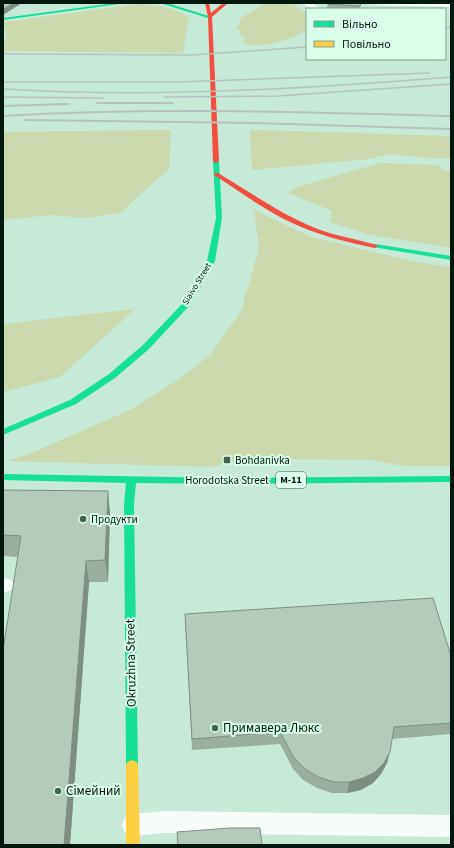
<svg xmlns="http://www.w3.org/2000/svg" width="454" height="848" viewBox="0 0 454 848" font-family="'Source Sans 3',sans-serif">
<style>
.green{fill:#ccd8ad}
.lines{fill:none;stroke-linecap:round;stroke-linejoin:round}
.lane{fill:#f7fcf9;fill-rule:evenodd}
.fast{fill:#16e098;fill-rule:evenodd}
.slow{fill:#ffcf43;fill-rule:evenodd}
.jam{fill:#f24e42;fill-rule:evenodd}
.rail-far1{stroke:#b9c2be;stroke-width:1.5}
.rail{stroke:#b9c2be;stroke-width:2}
.wall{fill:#9bafa1}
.shaded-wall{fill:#7e8e83}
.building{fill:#b4cbbb;stroke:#7e8e83}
.poi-dot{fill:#476155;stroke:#d9feea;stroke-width:1.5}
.labels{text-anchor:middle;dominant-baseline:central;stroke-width:4;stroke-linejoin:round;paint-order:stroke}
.far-street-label{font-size:9px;fill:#02180e;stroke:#d9feea}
.shield{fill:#d9feea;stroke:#425d50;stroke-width:1}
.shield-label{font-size:10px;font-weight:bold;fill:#02180e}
.poi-label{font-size:11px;fill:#02180e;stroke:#d9feea;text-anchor:start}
.street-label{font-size:11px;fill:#02180e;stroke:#d9feea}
.near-street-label{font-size:13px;fill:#02180e;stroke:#d9feea}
.near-poi-label{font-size:13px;fill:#02180e;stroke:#d9feea;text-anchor:start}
</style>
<rect width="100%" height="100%" fill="#c7e9d8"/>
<path class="green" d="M 265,3 L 291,3 L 307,13 L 307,32 L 300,33 L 296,36 C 279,42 262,49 244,43 L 245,38 L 240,33 L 240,30 L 236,30 L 241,18 Z
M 138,4 C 157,5 173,7 189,17 L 183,53 L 3,51 L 3,45 L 7,39 L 4,22 Z
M 171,130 L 169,169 L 120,213 L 85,218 L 50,215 L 3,220 L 3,132 Z
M 250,130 L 451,136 L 451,157 L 438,159 L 390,154 L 369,159 L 252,170 Z
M 380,163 L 438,165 L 442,169 L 451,172 L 451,248 L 370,235 L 330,222 L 332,211 L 288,193 L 297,187 Z
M 254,210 L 311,237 L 416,262 L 451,267 L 451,466 L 403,466 L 372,460 L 244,458 L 212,467 L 7,461 L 29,454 L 132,409 L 179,379 L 211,354 L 243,308 L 244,295 L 248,288 L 259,247 Z
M 135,309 L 60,377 L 3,392 L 3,324 Z"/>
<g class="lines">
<path class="lane" d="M 301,3 L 311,3 L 322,9 L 312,9 Z
M 372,3 L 451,3 L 451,7 L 376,5 Z
M 5,578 L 11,580 L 14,585 L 11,590 L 3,593 L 3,579 Z
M 164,811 L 451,815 L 451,837 L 164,833 L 133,836 L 125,833 L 122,825 L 125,817 L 133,814 Z"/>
<path class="fast" d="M 115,3 L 127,3 L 3,20 L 3,18 Z
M 160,3 L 167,3 L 212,17 L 208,18 Z
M 216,159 L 219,161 L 222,218 L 215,261 L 190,305 L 149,349 L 115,378 L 76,404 L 3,435 L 3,429 L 70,400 L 109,374 L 143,345 L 184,302 L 207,261 L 216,218 L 213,161 Z
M 375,244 L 451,256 L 451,260 L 373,247 L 372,246 Z
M 3,474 L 227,478 L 451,476 L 451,482 L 227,484 L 136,483 L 134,504 L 138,766 L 137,770 L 132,772 L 127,770 L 126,766 L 124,504 L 126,483 L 3,480 Z"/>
<path class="slow" d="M 132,760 L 137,762 L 138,766 L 140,845 L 126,845 L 126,766 L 127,762 Z"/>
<path class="jam" d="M 205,3 L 209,3 L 211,13 L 223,3 L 228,3 L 212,17 L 219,161 L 216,163 L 213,161 L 208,17 Z
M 214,173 L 218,173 C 250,192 280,214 315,228 C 335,236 356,239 377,245 L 378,246 L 375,248 C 346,242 317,235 290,222 C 263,209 239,191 214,175 Z"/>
<path class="rail-far1" d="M 445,28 L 451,27
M 3,54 L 193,55 L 307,47
M 3,82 L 177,82 L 429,73
M 3,89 C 150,98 304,89 451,77
M 3,97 L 103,98
M 165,97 L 278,96 L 451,84"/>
<path class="rail" d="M 97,103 L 173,103
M 3,106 L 69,104
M 3,116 C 152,107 302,112 451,116
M 25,120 L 253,123 L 451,129"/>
</g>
<path class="wall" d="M 328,3 L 361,3 L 360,9 L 327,9 Z
M 3,490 L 110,512 L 108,582 L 89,582 L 70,845 L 3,845 L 18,557 L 3,556 Z
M 185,614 L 451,656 L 451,734 L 392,739 L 387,763 L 381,774 L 373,783 L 361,790 L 347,793 L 332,793 L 317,788 L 303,780 L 293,769 L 280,744 L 192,750 Z"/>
<path class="shaded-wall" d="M 14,3 L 22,3 L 3,15 L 3,9 Z
M 108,491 L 110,512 L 108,582 L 105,560 Z
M 86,561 L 89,582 L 70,845 L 64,845 Z
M 390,752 L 387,763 L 381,774 L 373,783 L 361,790 L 347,793 L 349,782 Z"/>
<path class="building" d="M 3,3 L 14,3 L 3,9 Z
M 328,3 L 361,3 L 360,6 L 327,4 Z
M 3,490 L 108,491 L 105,560 L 86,561 L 64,845 L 3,845 L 3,650 L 21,536 L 3,535 Z
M 433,598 L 451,656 L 451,723 L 394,727 L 390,752 L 384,763 L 375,772 L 363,778 L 349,782 L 334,782 L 318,777 L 305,769 L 294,758 L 280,732 L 192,739 L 185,614 Z
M 230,828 L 260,828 L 262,845 L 178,845 L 177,832 Z"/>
<g class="poi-dot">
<rect x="223" y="456" width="8" height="8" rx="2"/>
<circle cx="83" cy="519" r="4"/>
<circle cx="215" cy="728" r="4"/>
<circle cx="58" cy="791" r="4"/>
</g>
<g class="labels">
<g class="far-street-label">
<text transform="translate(197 284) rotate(-59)">Siaivo Street</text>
</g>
<rect class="shield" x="276" y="472" width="30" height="16" rx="3"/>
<g class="shield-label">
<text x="291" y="480">М-11</text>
</g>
<g class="poi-label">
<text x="235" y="460">Bohdanivka</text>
<text x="91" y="519">Продукти</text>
</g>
<g class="street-label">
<text x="227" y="480">Horodotska Street</text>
</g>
<g class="near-street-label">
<text transform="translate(131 663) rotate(-91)">Okruzhna Street</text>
</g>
<g class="near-poi-label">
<text x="223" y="728">Примавера Люкс</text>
<text x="66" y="791">Сімейний</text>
</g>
</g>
<rect width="454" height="848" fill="none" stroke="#02180e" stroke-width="8"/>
<rect x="306" y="8" width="140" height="52" fill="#d9feea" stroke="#83a292"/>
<rect x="314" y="21" width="20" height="6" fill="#16e098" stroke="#83a292"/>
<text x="342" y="28" font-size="12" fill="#02180e">Вільно</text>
<rect x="314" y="41" width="20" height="6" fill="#ffcf43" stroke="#83a292"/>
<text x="342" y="48" font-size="12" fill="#02180e">Повільно</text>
</svg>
